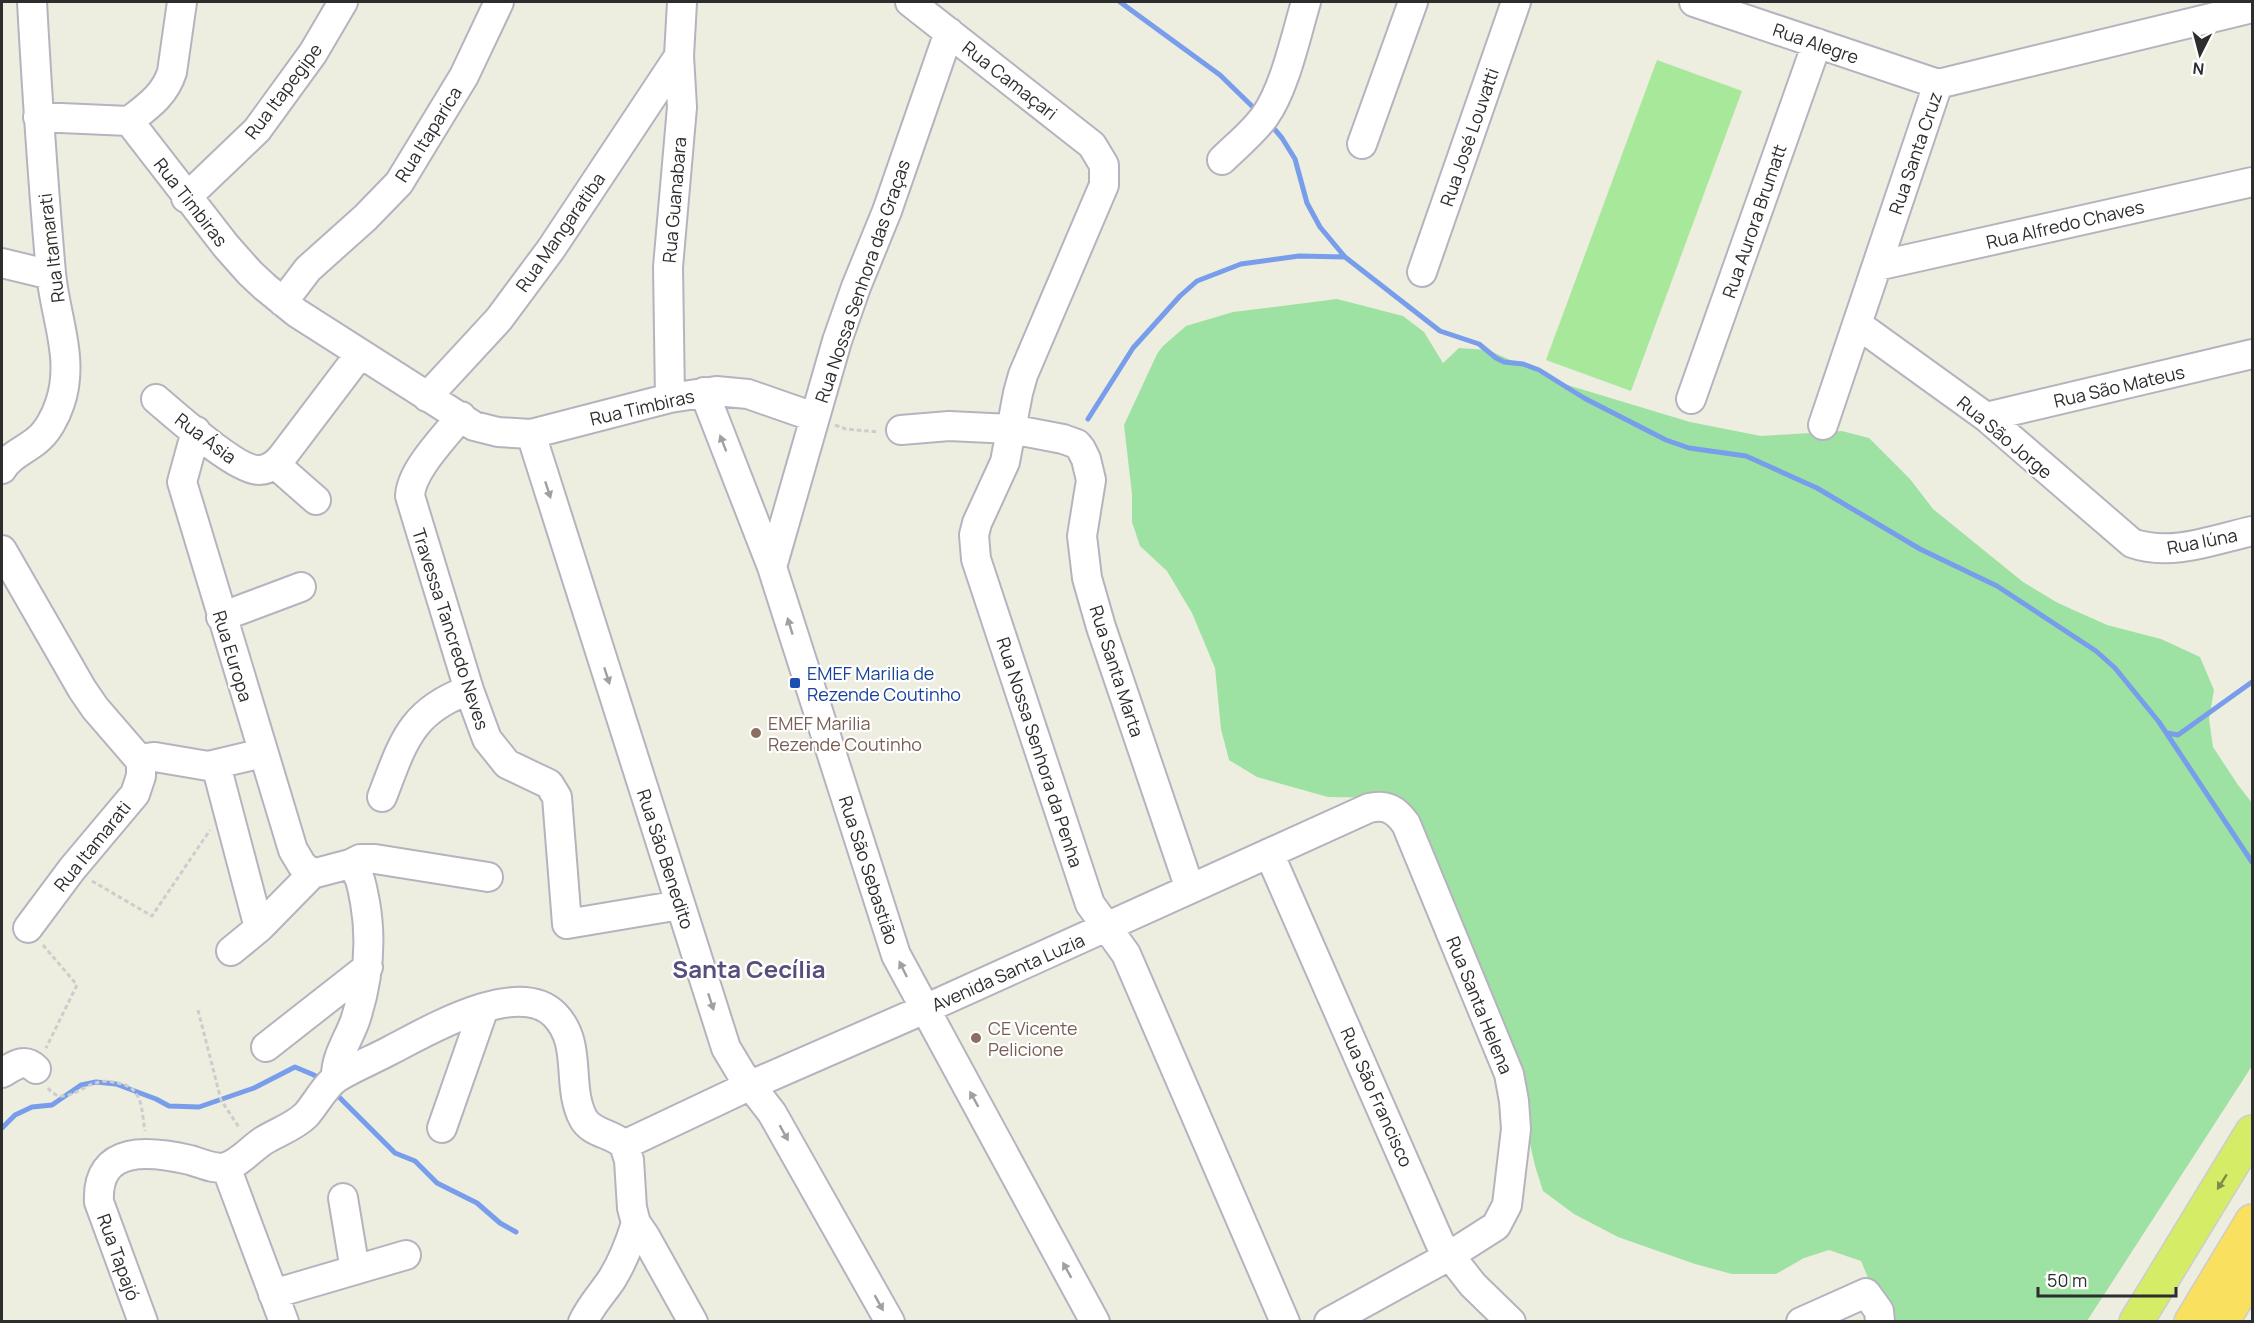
<svg xmlns="http://www.w3.org/2000/svg" width="2254" height="1323" viewBox="0 0 2254 1323" font-family="Manrope,sans-serif">
<style>
.green{fill:#9ee2a3}
.pitch{fill:#a8e89b}
.lines{fill:none;stroke-linecap:round;stroke-linejoin:round}
.stream{stroke:#779deb;stroke-width:5}
.minor-casing{stroke:#b6b3bf;stroke-width:32}
.major-casing{stroke:#cdcdcd;stroke-width:36}
.highway-casing{stroke:#cdcdcd;stroke-width:36}
.path{stroke:#cdcdcd;stroke-width:3;stroke-dasharray:4.5 3;stroke-linecap:butt}
.minor{stroke:#fff;stroke-width:28}
.major{stroke:#d5ec66;stroke-width:33}
.highway{stroke:#f9e05f;stroke-width:33}
.oneway{fill:#a0a0a0}
.oneway2{fill:#818c4a}
.transit-dot{fill:#1a4fb4;stroke:#fff;stroke-width:2}
.education-dot{fill:#8d6e63;stroke:#fff;stroke-width:2}
.labels{text-anchor:middle;dominant-baseline:central;stroke-width:4.5;stroke-linejoin:round;paint-order:stroke}
.street-label{font-size:18px;fill:#2d2d2d;stroke:#fff}
.transit-label{font-size:18px;fill:#164399;stroke:#fff;text-anchor:start}
.education-label{font-size:18px;fill:#785e54;stroke:#fff;text-anchor:start}
.district-label{font-size:24px;font-weight:bold;fill:#584e7c;stroke:#fff}
</style>
<rect width="100%" height="100%" fill="#edede0"/>
<path class="green" d="M 1337,299 L 1403,316 L 1424,332 L 1443,363 L 1459,348 L 1488,350 L 1564,384 L 1690,422 L 1761,436 L 1842,431 L 1869,438 L 1910,479 L 1933,509 L 2023,582 L 2058,603 L 2107,625 L 2161,639 L 2200,657 L 2214,690 L 2209,719 L 2213,747 L 2238,785 L 2252,803 L 2252,1066 L 2087,1321 L 1886,1321 L 1861,1261 L 1829,1250 L 1804,1258 L 1776,1274 L 1732,1274 L 1695,1264 L 1618,1237 L 1574,1214 L 1543,1191 L 1535,1166 L 1502,1017 L 1457,922 L 1425,832 L 1409,809 L 1396,798 L 1328,797 L 1257,777 L 1229,760 L 1221,729 L 1215,668 L 1192,613 L 1167,571 L 1140,546 L 1132,522 L 1132,494 L 1124,425 L 1157,354 L 1163,346 L 1186,326 L 1233,312 Z"/>
<path class="pitch" d="M 1657,60 L 1742,91 L 1631,391 L 1546,360 Z"/>
<g class="lines">
<path class="stream" d="M 1120,2 L 1220,75 L 1257,111
M 1270,124 L 1282,138 L 1295,159 L 1307,203 L 1320,227 L 1345,257 L 1440,331 L 1479,344 L 1496,358 L 1504,362 L 1523,364 L 1539,370 L 1584,398 L 1666,440 L 1689,448 L 1746,456 L 1817,488 L 1920,549 L 1997,586 L 2096,651 L 2115,668 L 2159,722 L 2252,862
M 1088,419 L 1133,348 L 1180,296 L 1197,281 L 1241,264 L 1299,256 L 1345,257
M 2167,733 L 2178,735 L 2252,682
M 334,1092 L 395,1153 L 415,1161 L 437,1183 L 477,1203 L 500,1223 L 516,1232
M 2,1128 L 15,1115 L 32,1107 L 52,1105 L 81,1085 L 96,1082 L 116,1084 L 156,1099 L 169,1106 L 199,1107 L 254,1088 L 295,1067 L 314,1075 L 322,1082"/>
<g class="minor-casing">
<path id="minor" d="M 910,2 L 1092,145 L 1104,165 L 1104,185 L 1023,375 L 1018,393 L 1005,462 L 977,523 L 974,535 L 976,559 L 1090,904 L 1126,954 L 1285,1322
M 1694,2 L 1938,84
M 1938,84 L 2252,8
M 38,117 L 129,121
M 129,121 L 226,246 L 250,273 L 265,287 L 297,313 L 474,426 L 498,432 L 531,434 L 670,398 L 716,391 L 748,394 L 814,417
M 129,121 C 147,107 165,95 172,72 L 182,2
M 1362,144 L 1413,2
M 1222,160 C 1236,146 1253,133 1265,116 C 1285,88 1296,35 1306,2
M 186,198 L 257,130 L 313,53 L 343,2
M 2,263 L 51,275
M 1877,266 L 2252,182
M 1422,272 L 1516,2
M 283,302 L 308,269 L 365,218 L 399,183 L 464,76 L 499,2
M 1857,324 L 1986,417 L 2132,543 C 2171,557 2213,540 2252,531
M 704,392 L 772,567 L 896,955 L 1095,1322
M 427,397 L 499,319 L 551,249 L 679,56
M 670,398 L 668,267 L 682,107 L 679,56 L 682,2
M 156,399 C 175,415 237,471 259,470 C 269,470 276,464 282,457 L 360,354
M 1691,399 L 1817,43
M 461,416 C 445,437 411,470 410,496 L 469,690 L 487,739 L 507,764 L 549,784 L 557,797 L 567,924 L 680,905
M 1986,417 L 2252,354
M 1823,425 L 1938,84
M 901,430 L 949,426 L 1011,429 L 1063,439 L 1077,444 L 1081,449 L 1086,459 L 1091,480 L 1082,536 L 1087,578 L 1101,627 L 1190,889
M 196,431 L 182,482 L 293,850 L 302,865 L 312,874
M 531,434 L 726,1048 L 741,1073 L 772,1113 L 890,1322
M 275,464 L 316,500
M 2,469 C 10,455 24,451 36,441 C 47,433 56,416 60,403 C 75,359 55,317 51,273 C 43,183 37,92 32,2
M 2,550 L 82,689 L 95,708 L 139,759 L 141,765 L 141,776 L 135,794 L 72,869 L 28,928
M 772,567 L 837,341 L 856,287 L 887,211 L 949,32
M 221,617 L 301,587
M 139,759 L 155,757 L 208,766 L 263,753
M 216,765 L 259,928
M 382,797 C 403,743 410,711 469,690
M 1269,853 L 1440,1243 L 1473,1285 L 1511,1322
M 231,951 L 259,928 L 312,874 L 350,864 L 360,859 L 375,859 L 488,877
M 266,1047 L 368,967
M 2,1073 C 14,1066 24,1057 36,1069
M 336,1078 C 335,1058 348,1040 355,1021 C 368,982 372,942 365,902 C 362,888 361,874 350,864
M 442,1128 L 484,1008
M 624,1145 L 751,1085 L 925,1009 L 1369,808 C 1387,804 1396,810 1406,824 L 1509,1074 L 1514,1101 L 1516,1129 L 1507,1205 L 1496,1226 L 1449,1256 L 1329,1322
M 624,1145 L 629,1160 L 632,1208 L 636,1223 L 645,1236 L 693,1322
M 226,1167 L 284,1322
M 343,1198 L 355,1270
M 273,1294 L 406,1255
M 143,1322 L 99,1202 C 96,1144 151,1151 190,1160 C 201,1163 214,1170 226,1167 C 239,1163 251,1149 263,1141 C 277,1132 294,1127 306,1115 C 316,1104 325,1085 338,1077 C 355,1067 374,1059 391,1050 C 428,1031 518,977 555,1015 C 583,1044 566,1085 583,1118 C 591,1134 613,1133 624,1145
M 583,1322 C 591,1305 602,1294 612,1279 C 623,1261 630,1243 636,1223
M 1801,1322 L 1866,1293 L 1879,1311 L 1880,1322"/>
</g>
<g class="major-casing">
<path id="major" d="M 2136,1322 L 2252,1132"/>
</g>
<g class="highway-casing">
<path id="highway" d="M 2191,1322 L 2252,1221
M 2222,1322 L 2252,1272"/>
</g>
<path class="path" d="M 835,425 L 846,429 L 879,432
M 92,881 L 152,916 L 210,830
M 43,945 L 77,985 L 46,1048
M 198,1010 L 221,1100 L 240,1129
M 48,1088 C 63,1108 82,1085 99,1082 C 106,1080 114,1082 122,1084 C 130,1086 136,1091 139,1099 C 143,1109 143,1121 145,1131"/>
<use href="#minor" class="minor"/>
<use href="#major" class="major"/>
<use href="#highway" class="highway"/>
</g>
<defs><path id="oneway-solid" d="M-6-.8H1V-3.2L6.5 0L1 3.2V.8H-6Z" transform="scale(1.5)"/></defs>
<g class="oneway">
<use href="#oneway-solid" transform="translate(723 443) rotate(-111)"/>
<use href="#oneway-solid" transform="translate(548 490) rotate(72)"/>
<use href="#oneway-solid" transform="translate(790 626) rotate(-107)"/>
<use href="#oneway-solid" transform="translate(607 676) rotate(72)"/>
<use href="#oneway-solid" transform="translate(903 969) rotate(-116)"/>
<use href="#oneway-solid" transform="translate(711 1002) rotate(72)"/>
<use href="#oneway-solid" transform="translate(974 1099) rotate(-119)"/>
<use href="#oneway-solid" transform="translate(784 1133) rotate(61)"/>
<use href="#oneway-solid" transform="translate(1067 1270) rotate(-119)"/>
<use href="#oneway-solid" transform="translate(879 1303) rotate(61)"/>
</g>
<use class="oneway2" href="#oneway-solid" transform="translate(2222 1182) rotate(122)"/>
<rect class="transit-dot" x="789" y="677" width="12" height="12" rx="3"/>
<g class="education-dot">
<circle cx="756" cy="733" r="6"/>
<circle cx="976" cy="1038" r="6"/>
</g>
<g class="labels">
<g class="street-label">
<text transform="translate(1816 43) rotate(19)">Rua Alegre</text>
<text transform="translate(1010 80) rotate(38)">Rua Camaçari</text>
<text transform="translate(283 91) rotate(-53)">Rua Itapegipe</text>
<text transform="translate(428 134) rotate(-58)">Rua Itaparica</text>
<text transform="translate(1469 137) rotate(-71)">Rua José Louvatti</text>
<text transform="translate(1915 153) rotate(-71)">Rua Santa Cruz</text>
<text transform="translate(674 200) rotate(-85)">Rua Guanabara</text>
<text transform="translate(191 202) rotate(52)">Rua Timbiras</text>
<text transform="translate(1754 221) rotate(-71)">Rua Aurora Brumatt</text>
<text transform="translate(2065 224) rotate(-13)">Rua Alfredo Chaves</text>
<text transform="translate(560 232) rotate(-55)">Rua Mangaratiba</text>
<text transform="translate(51 248) rotate(-97)">Rua Itamarati</text>
<text transform="translate(862 281) rotate(-71)">Rua Nossa Senhora das Graças</text>
<text transform="translate(2119 386) rotate(-13)">Rua São Mateus</text>
<text transform="translate(642 407) rotate(-13)">Rua Timbiras</text>
<text transform="translate(2005 437) rotate(40)">Rua São Jorge</text>
<text transform="translate(206 438) rotate(37)">Rua Ásia</text>
<text transform="translate(2202 541) rotate(-11)">Rua Iúna</text>
<text transform="translate(451 629) rotate(72)">Travessa Tancredo Neves</text>
<text transform="translate(233 656) rotate(73)">Rua Europa</text>
<text transform="translate(1117 671) rotate(72)">Rua Santa Marta</text>
<text transform="translate(1040 752) rotate(72)">Rua Nossa Senhora da Penha</text>
<text transform="translate(92 846) rotate(-51)">Rua Itamarati</text>
<text transform="translate(666 859) rotate(72)">Rua São Benedito</text>
<text transform="translate(869 870) rotate(72)">Rua São Sebastião</text>
<text transform="translate(1008 972) rotate(-24)">Avenida Santa Luzia</text>
<text transform="translate(1480 1005) rotate(68)">Rua Santa Helena</text>
<text transform="translate(1377 1097) rotate(66)">Rua São Francisco</text>
<text transform="translate(119 1257) rotate(70)">Rua Tapajó</text>
</g>
<g class="transit-label">
<text x="807" y="673">EMEF Marilia de<tspan x="807" dy="21">Rezende Coutinho</tspan></text>
</g>
<g class="education-label">
<text x="768" y="723">EMEF Marilia<tspan x="768" dy="21">Rezende Coutinho</tspan></text>
<text x="988" y="1028">CE Vicente<tspan x="988" dy="21">Pelicione</tspan></text>
</g>
<g class="district-label">
<text x="749" y="968">Santa Cecília</text>
</g>
</g>
<rect width="2254" height="1323" fill="none" stroke="#2d2d2d" stroke-width="6"/>
<g transform="translate(2200 54) rotate(186)" stroke="#ffffff" stroke-width="4.5" paint-order="stroke">
<path d="M0-4.5L10 22L0 15L-10 22Z" fill="#2d2d2d"/>
<text y="-9" font-size="16" font-weight="bold" text-anchor="middle" fill="#2d2d2d">N</text>
</g>
<path d="M2038 1287v9h138v-9" fill="none" stroke="#2d2d2d" stroke-width="3"/>
<text x="2047" y="1287" font-size="18" fill="#2d2d2d" stroke="#ffffff" stroke-width="4.5" paint-order="stroke">50 m</text>
</svg>
